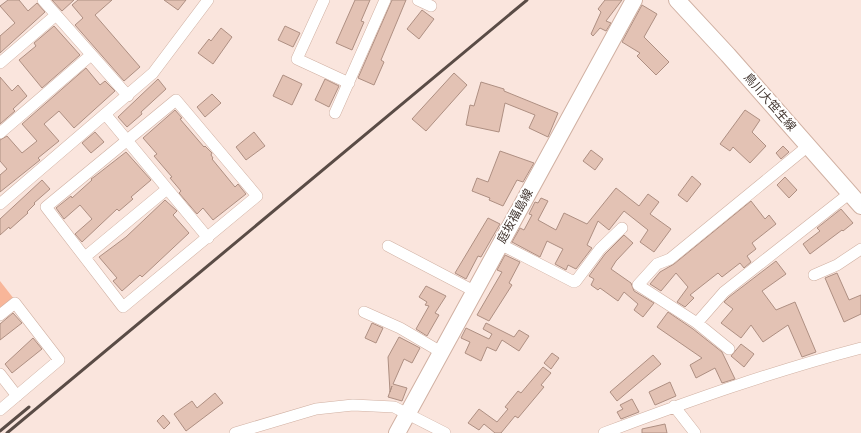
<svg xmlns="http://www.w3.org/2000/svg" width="861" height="433" viewBox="0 0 861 433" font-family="'Work Sans','Noto Sans JP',sans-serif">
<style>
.green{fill:#f8b699}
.building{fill:#e3c2b4;stroke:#ae8f82}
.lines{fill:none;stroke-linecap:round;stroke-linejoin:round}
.street-casing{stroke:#d0b0a2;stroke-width:12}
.secondary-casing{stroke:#d0b0a2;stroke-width:18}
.street{stroke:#fff;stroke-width:11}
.secondary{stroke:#fff;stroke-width:16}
.rail{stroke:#5a4c46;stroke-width:3}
.labels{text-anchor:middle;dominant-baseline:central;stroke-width:4;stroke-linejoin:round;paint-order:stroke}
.street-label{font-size:12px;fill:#41342e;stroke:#fff}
</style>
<rect width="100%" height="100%" fill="#fae5dd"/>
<path class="green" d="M 0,281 L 14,299 L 0,311 Z"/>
<path class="building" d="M 8,0 L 19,0 L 28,11 L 37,3 L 45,12 L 0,53 L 0,36 L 15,23 L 0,6 Z
M 52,0 L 74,0 L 62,11 Z
M 78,0 L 112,0 L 95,15 L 140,67 L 124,81 L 75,25 L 83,18 L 72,5 Z
M 164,0 L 186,0 L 178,10 Z
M 355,0 L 370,0 L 361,21 L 364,22 L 352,50 L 336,43 Z
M 392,0 L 406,0 L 381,60 L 384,62 L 374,85 L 358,78 Z
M 605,0 L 622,0 L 606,21 L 611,23 L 606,31 L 600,28 L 593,36 L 591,34 L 601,12 L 598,9 Z
M 642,5 L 657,14 L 644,37 L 669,62 L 656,75 L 637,56 L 640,53 L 622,42 Z
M 422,10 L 434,19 L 419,39 L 407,29 Z
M 54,26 L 80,55 L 42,88 L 19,60 L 36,46 L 34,43 Z
M 285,26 L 300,33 L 293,47 L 278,40 Z
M 221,28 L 232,37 L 213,64 L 198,53 L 209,39 L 211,41 Z
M 86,68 L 100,85 L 105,81 L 115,91 L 74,128 L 59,111 L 44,124 L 59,141 L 38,158 L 40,160 L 0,192 L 0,175 L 7,169 L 0,161 L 0,140 L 7,136 L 22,153 L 37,141 L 22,124 Z
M 454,73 L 467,85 L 426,131 L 412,119 Z
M 283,75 L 302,84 L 292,105 L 273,96 Z
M 0,77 L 12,91 L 18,85 L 27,96 L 13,109 L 15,111 L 0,124 Z
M 158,79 L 166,89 L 141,112 L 142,114 L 127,127 L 118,117 Z
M 325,79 L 339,86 L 329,107 L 315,100 Z
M 481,82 L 504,89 L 504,91 L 558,113 L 548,137 L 529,128 L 535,115 L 505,103 L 499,132 L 466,125 L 470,105 L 474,106 Z
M 212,94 L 221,103 L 205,117 L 197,107 Z
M 175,110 L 182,118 L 180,119 L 204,147 L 205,146 L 212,153 L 211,155 L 213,158 L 212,159 L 235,187 L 238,184 L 246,194 L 213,220 L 203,208 L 197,214 L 179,193 L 181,191 L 170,178 L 172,177 L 154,156 L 157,154 L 143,138 Z
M 745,110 L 760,120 L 752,132 L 766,146 L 750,163 L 733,147 L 730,151 L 720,144 Z
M 95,132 L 104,142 L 91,153 L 82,143 Z
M 254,132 L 265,146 L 246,160 L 236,147 Z
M 783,146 L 789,152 L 781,159 L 776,153 Z
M 591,150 L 603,159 L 595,170 L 583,161 Z
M 500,151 L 534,163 L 523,182 L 517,180 L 503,206 L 489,200 L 490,198 L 472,191 L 477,178 L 488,182 Z
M 126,152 L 151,180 L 131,197 L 133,199 L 119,211 L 117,209 L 82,242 L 75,234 L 92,219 L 80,205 L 64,219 L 56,208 L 71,196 L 72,198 L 92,180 L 91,179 L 94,177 Z
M 692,176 L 701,184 L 687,202 L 678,195 Z
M 785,177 L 797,190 L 789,198 L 777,185 Z
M 42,180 L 50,189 L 34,203 L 35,204 L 27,212 L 28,213 L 10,229 L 9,227 L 0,235 L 0,219 Z
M 616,188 L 639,206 L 648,194 L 659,202 L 650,214 L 671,229 L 654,252 L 640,242 L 648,230 L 624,211 L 609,230 L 598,221 L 587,245 L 592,248 L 576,269 L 568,265 L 566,270 L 555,264 L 563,249 L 547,241 L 540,257 L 512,242 L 520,228 L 524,230 L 532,215 L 529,214 L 535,202 L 538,203 L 541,198 L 548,201 L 538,220 L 556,230 L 564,213 L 587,224 Z
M 165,200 L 177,211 L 173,215 L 189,233 L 142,277 L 140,275 L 122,291 L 113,281 L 117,278 L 99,257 L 126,237 Z
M 751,201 L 765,219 L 769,215 L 776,224 L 752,243 L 756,249 L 747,256 L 751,262 L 744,268 L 740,263 L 722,277 L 718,273 L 690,295 L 694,298 L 685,307 L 677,302 L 688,287 L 676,273 L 661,291 L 650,284 L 660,272 L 674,264 Z
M 841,209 L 853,223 L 843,231 L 842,230 L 810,254 L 803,244 L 820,231 L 817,228 Z
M 488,218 L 500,224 L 481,257 L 478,256 L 466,279 L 455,273 Z
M 624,235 L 633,243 L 616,261 L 611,269 L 631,283 L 634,291 L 654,303 L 643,317 L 634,310 L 638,304 L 624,292 L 618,301 L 600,288 L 598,290 L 591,285 L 594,279 L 589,276 L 605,254 Z
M 505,255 L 520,262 L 509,283 L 512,285 L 489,321 L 477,315 L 502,272 L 497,270 Z
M 776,261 L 786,274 L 762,291 L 776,310 L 795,302 L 816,352 L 802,357 L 788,325 L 763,342 L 751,325 L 741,338 L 721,323 L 733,309 L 724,302 L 729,297 Z
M 837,273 L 849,300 L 861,295 L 861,314 L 844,322 L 825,278 Z
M 426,286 L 446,296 L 435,313 L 439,315 L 427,336 L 416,329 L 429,306 L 425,305 L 427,302 L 419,297 Z
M 668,312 L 693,329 L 722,352 L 735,379 L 722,383 L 715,368 L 696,378 L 690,365 L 702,358 L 657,327 Z
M 13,313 L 22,323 L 0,340 L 0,324 Z
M 372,323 L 383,328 L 376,343 L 365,338 Z
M 486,323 L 514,337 L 519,330 L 529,336 L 519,351 L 502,340 L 496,351 L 487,347 L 481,361 L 465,353 L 470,342 L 461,338 L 466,328 L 489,339 L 492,334 L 483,329 Z
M 399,337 L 420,348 L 412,363 L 404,359 L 393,384 L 407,388 L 402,401 L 388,397 L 392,386 L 390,392 L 388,357 Z
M 33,338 L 42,349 L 12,373 L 5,364 Z
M 741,344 L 754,354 L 744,367 L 731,356 Z
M 552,353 L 559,358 L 551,369 L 544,363 Z
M 653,355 L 661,364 L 617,401 L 610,392 Z
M 543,367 L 551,373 L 541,385 L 544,387 L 518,418 L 515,416 L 501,433 L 495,433 L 484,424 L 479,430 L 468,423 L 479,409 L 497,422 L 508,409 L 505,407 L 518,391 L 521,393 Z
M 670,382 L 676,396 L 655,405 L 649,392 Z
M 215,393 L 223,403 L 186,431 L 174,414 L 192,401 L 197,408 Z
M 632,399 L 639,412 L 621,419 L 617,412 L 623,409 L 620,405 Z
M 163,415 L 170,423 L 164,429 L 157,421 Z
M 665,424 L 667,433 L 642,433 L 642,429 Z"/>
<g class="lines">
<g class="street-casing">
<path id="street" d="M 43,0 L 128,96
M 324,0 L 297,59 L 349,83
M 418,0 L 431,6
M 0,63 L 56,15
M 176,100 L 257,196 L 123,307 L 46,207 Z
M 335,113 L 385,0
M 106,115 L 208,238
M 0,133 L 91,55
M 808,146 L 670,259 L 657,264 L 638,285 L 697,323 L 724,292 L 850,193
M 0,204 L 153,73 L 208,0
M 500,244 L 574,282 L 576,281 L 600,249 L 622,228
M 388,246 L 474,291
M 85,257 L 167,189
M 814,275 L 837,265 L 861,249
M 364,312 L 400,328 L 441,352
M 0,315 L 15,303 L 59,360 L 0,410
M 697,323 L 729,349
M 0,374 L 17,396
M 674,406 L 695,433
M 235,433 L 316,409 L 353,405 L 394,407 L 445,433
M 604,433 C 689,401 773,371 861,348"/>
</g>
<g class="secondary-casing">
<path id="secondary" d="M 677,0 L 728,55 L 861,206
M 397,433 L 634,0"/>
</g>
<use href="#street" class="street"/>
<use href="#secondary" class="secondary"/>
<path class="rail" d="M 0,431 L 29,407
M 7,433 L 527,0"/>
</g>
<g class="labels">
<g class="street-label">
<text transform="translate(770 102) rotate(49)">鳥川大笹生線</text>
<text transform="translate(515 216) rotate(-61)">庭坂福島線</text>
</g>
</g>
</svg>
